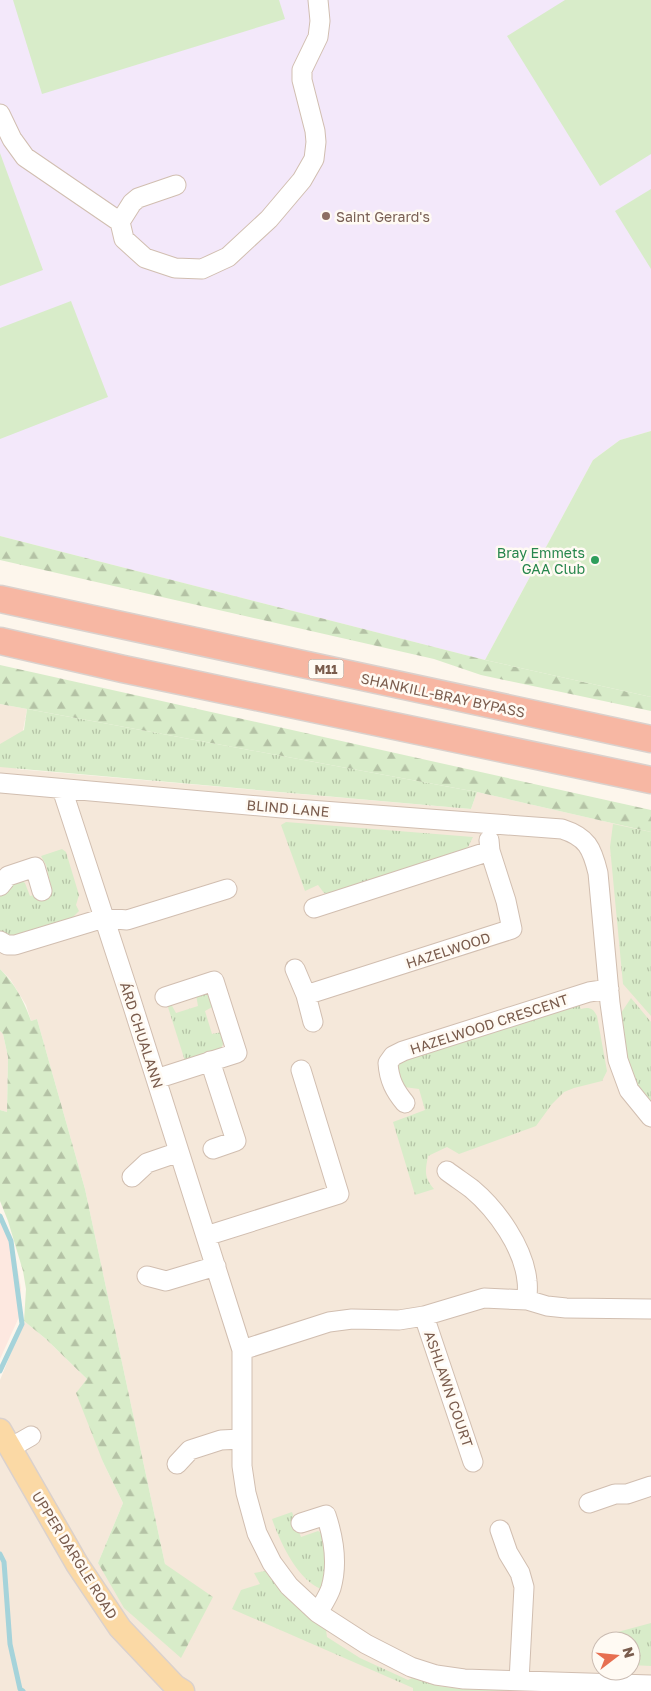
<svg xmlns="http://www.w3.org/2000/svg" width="651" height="1691" viewBox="0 0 651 1691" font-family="'Golos Text',sans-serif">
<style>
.residential{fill:#f5e8da;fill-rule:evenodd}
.commercial{fill:#fde8e0}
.education{fill:#f3e8fa}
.grass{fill:url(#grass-tufts)}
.forest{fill:url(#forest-firs)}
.pitch{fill:#d8ecc9}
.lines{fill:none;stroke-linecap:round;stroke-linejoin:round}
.stream{stroke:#a5d3da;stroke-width:5}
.minor-casing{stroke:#d1beb0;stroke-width:21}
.major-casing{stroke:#dad1cd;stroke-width:25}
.highway-casing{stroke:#dad1cd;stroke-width:29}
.minor{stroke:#fff;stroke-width:19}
.major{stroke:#fbd9a5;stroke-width:22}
.highway{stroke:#f7b7a3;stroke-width:26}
.education-dot{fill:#8d6e63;stroke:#fffaf3;stroke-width:2}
.leisure-dot{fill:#2e9e5b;stroke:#fffaf3;stroke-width:2}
.labels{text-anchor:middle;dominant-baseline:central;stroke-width:5;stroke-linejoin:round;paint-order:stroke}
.shield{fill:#fffaf3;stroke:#a28b7f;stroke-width:1}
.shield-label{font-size:12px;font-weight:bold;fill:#7a5c4d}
.education-label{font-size:14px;fill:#785e54;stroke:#fffaf3;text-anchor:start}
.leisure-label{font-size:14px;fill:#27864d;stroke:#fffaf3;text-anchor:end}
.street-label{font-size:14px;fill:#7a5c4d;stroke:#fffaf3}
</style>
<defs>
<pattern id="grass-tufts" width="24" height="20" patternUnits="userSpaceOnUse" patternTransform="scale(1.25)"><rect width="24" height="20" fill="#d8ecc9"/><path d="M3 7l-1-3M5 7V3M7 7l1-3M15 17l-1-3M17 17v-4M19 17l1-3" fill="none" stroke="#b4c2a5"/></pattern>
<pattern id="forest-firs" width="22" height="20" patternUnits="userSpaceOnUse" patternTransform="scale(1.25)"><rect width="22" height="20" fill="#d8ecc9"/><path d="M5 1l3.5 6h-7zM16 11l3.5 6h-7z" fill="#b4c2a5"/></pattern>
</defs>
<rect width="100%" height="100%" fill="#fdf6ec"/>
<path class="residential" d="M 0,704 L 27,709 L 16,769 L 471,809 L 477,792 L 651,832 L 651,1691 L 0,1691 L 0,1380 L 24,1321 L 46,1339 L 87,1379 L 103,1462 L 123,1503 L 98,1563 L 165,1564 L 85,1189 L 37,1019 L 31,1021 L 26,1005 L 10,979 L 0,969 ZM 601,1641 L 631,1641 L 631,1671 L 601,1671 Z
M 0,1031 L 3,1034 L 8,1057 L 7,1112 L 0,1110 Z"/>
<path class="commercial" d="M 0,1213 L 9,1235 L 15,1254 L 21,1288 L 19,1317 L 0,1359 Z"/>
<path class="education" d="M 0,0 L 651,0 L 651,431 L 620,440 L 593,460 L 485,660 L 0,536 Z"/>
<path class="grass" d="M 27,709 L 477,792 L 471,809 L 0,767 L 0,744 L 24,730 Z
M 286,822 L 473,837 L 468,847 L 452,857 L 334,894 L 324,893 L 318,885 L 305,891 L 281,825 Z
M 613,824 L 651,832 L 651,1016 L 623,984 L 610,847 Z
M 62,849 L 66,852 L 79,895 L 76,905 L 79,911 L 70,920 L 9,940 L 0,938 L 0,896 L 9,882 L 21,880 L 25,883 L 30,896 L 52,890 L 46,865 L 41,856 Z
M 205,993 L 210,996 L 214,1006 L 205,1011 L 212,1034 L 222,1032 C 225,1039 225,1043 220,1049 L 185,1061 L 167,1004 L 171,1004 L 176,1013 L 198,1006 L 196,995 Z
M 631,998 L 651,1022 L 651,1106 L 638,1090 L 626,1068 L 619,1016 Z
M 578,1003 L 581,1009 C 589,1007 593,1008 597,1016 L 607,1071 L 602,1081 L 574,1088 L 564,1092 L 552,1104 L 536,1126 L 459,1154 L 447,1147 L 428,1156 C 425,1172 424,1177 434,1189 L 415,1195 L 393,1122 L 425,1110 L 419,1089 L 404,1087 L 397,1073 L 398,1065 L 404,1059 Z
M 292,1512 L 301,1537 L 318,1531 L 323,1534 C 328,1550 329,1573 321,1589 C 297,1579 280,1542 272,1519 Z
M 265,1571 C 283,1595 302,1612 326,1630 L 327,1637 L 360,1658 L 408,1680 L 414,1677 L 438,1686 L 461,1689 L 543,1691 L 413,1691 L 413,1688 L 232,1609 L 241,1590 L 260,1584 L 254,1573 Z
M 651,1623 L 651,1666 L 631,1665 L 631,1641 L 615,1641 L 614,1633 Z"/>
<path class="forest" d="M 0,536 L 485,660 L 651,697 L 651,711 L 481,675 L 434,659 L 0,560 Z
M 0,665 L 651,810 L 651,832 L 477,792 L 0,704 Z
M 0,969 C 15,984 24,1001 31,1021 L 37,1019 L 85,1189 L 165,1564 L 213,1597 L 181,1658 L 124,1608 L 98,1563 L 123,1503 L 103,1462 L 76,1393 L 87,1379 L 46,1339 L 24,1321 L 26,1289 L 23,1271 L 8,1221 L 0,1201 L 0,1110 L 7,1112 L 8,1057 L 3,1034 L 0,1031 Z"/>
<path class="pitch" d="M 13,0 L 279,0 L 285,19 L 42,94 Z
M 565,0 L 651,0 L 651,154 L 600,186 L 507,36 Z
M 0,153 L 43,270 L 0,286 Z
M 651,189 L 651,269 L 615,211 Z
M 71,301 L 108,397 L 0,439 L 0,328 Z
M 651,431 L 651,697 L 485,660 L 593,460 L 620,440 Z"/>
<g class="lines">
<path class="stream" d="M 0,1216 L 11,1241 L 22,1324 L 0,1371
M 0,1554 L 4,1562 L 10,1644 L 20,1689 L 23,1691"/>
<g class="minor-casing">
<path id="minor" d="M 0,114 L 12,139 L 25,157 L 120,222 L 124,239 L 145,258 L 175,268 L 202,269 L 228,257 L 269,219 L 302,180 L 314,159 L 316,142 L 315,131 L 302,80 L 302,70 L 318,37 L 320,21 L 318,0
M 120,222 L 132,203 L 138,198 L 176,185
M 0,783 L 282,808 L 562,829 C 587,837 592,848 598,873 L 610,1003 L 618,1060 L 629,1090 L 651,1117
M 62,789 L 130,997 L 242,1350 L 242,1466 L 246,1493 L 257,1533 L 272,1563 L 289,1586 L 318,1613 L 366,1644 L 411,1667 L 436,1675 L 464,1679 L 651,1685
M 0,886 L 8,876 L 35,867 L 42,891
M 314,908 L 490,851 L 489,840
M 0,941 L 7,945 L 15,945 L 104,918 L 127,920 L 227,889
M 295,969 L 306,995 L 313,1022
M 306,995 L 512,929 L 506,901 L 490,851
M 210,1061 L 236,1141 L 213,1149
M 156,1079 L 237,1053 L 214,981 L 165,997
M 405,1103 C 395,1091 389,1080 388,1063 L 393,1056 L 403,1051 L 589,992 L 609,989
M 447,1171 C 455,1177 464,1183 472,1189 C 497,1210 524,1248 527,1281 C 528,1287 527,1294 527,1300
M 132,1177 L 147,1163 L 179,1152
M 206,1236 L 339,1194 L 301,1070
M 147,1276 L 166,1281 L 216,1266
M 424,1316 L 473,1462
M 242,1350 L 329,1322 L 352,1319 L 399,1320 L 424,1316 L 484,1298 L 527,1300 L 547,1306 L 566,1308 L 651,1309
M 10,1448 L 31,1436
M 177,1464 L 190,1450 L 221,1440 L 241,1439
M 589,1503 L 615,1494 L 627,1494 L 651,1486
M 301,1523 L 326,1515 C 334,1539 338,1564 331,1588 C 328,1597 322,1605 318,1613
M 500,1530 L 508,1553 L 520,1573 L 524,1587 L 519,1681"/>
</g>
<g class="major-casing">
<path id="major" d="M 0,1430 L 77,1564 L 120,1628 L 175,1686 L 183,1691"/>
</g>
<g class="highway-casing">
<path id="highway" d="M 0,599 L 651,739
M 0,641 L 123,669 L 651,780"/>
</g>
<use href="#minor" class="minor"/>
<use href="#major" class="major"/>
<use href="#highway" class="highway"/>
</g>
<circle class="education-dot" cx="326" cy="216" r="5"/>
<circle class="leisure-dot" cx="595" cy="560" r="5"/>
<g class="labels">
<rect class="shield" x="308.5" y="659.5" width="35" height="19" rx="4"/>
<g class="shield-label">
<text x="326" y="669">M11</text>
</g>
<g class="education-label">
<text x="336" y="216">Saint Gerard's</text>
</g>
<g class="leisure-label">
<text x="585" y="552">Bray Emmets<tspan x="585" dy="16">GAA Club</tspan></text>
</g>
<g class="street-label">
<text transform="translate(443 695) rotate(12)">SHANKILL-BRAY BYPASS</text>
<text transform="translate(288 808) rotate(5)">BLIND LANE</text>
<text transform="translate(448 950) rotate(-18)">HAZELWOOD</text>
<text transform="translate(489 1024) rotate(-18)">HAZELWOOD CRESCENT</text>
<text transform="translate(142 1035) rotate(72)">ÁRD CHUALANN</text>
<text transform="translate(449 1389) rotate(71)">ASHLAWN COURT</text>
<text transform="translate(75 1555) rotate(58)">UPPER DARGLE ROAD</text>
</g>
</g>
<g transform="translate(616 1656) rotate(74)"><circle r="24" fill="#fffaf3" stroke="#cabbb1"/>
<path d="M0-4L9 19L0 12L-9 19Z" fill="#e76f51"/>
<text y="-8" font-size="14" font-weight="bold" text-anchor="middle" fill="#7a5c4d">N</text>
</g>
</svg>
